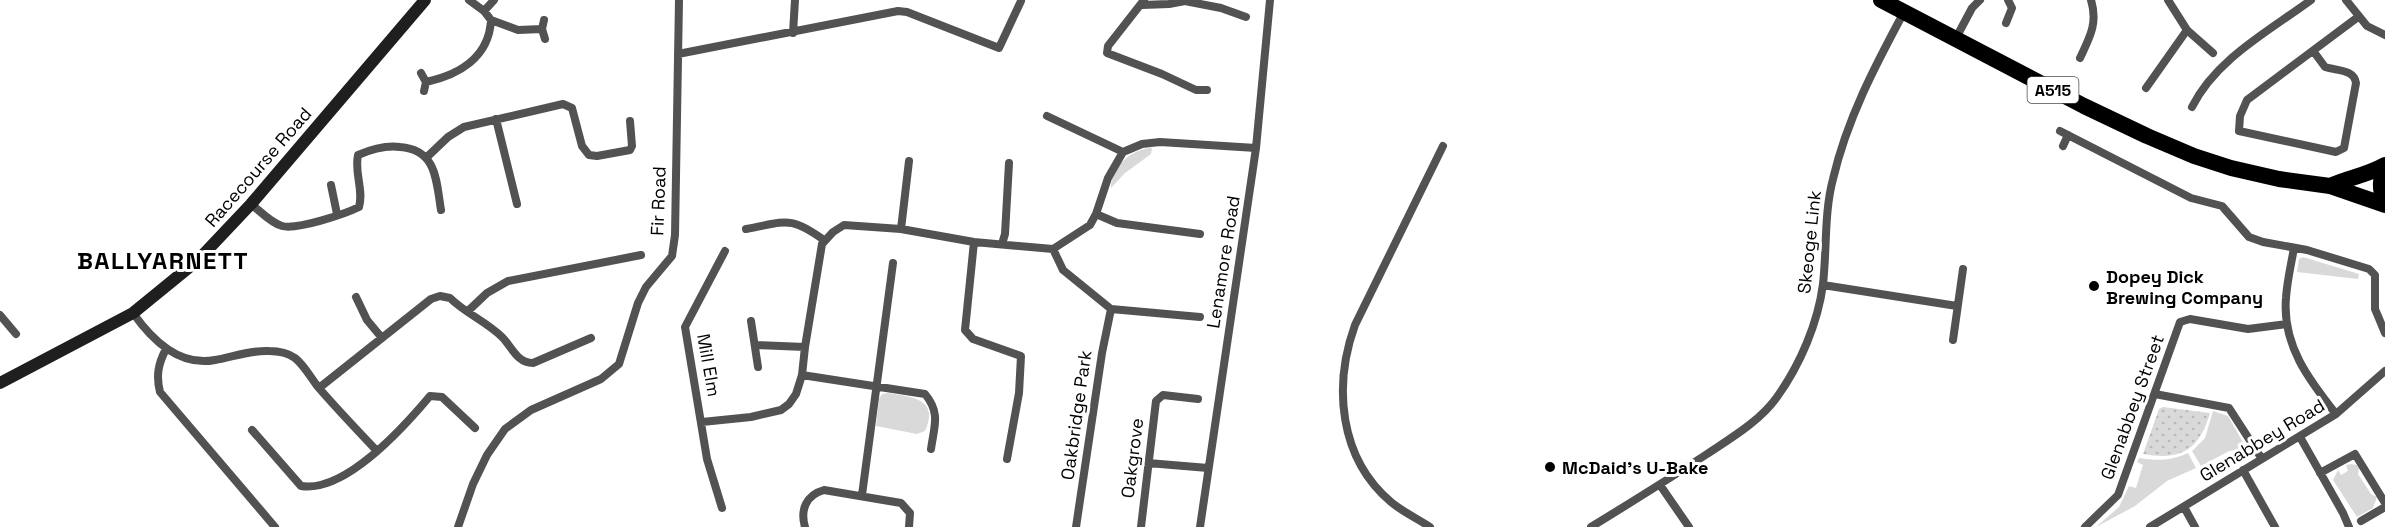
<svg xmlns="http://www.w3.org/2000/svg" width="2385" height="527" viewBox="0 0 2385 527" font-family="'Space Grotesk',sans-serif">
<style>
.green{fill:#d9d9d9}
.park{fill:url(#park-dots)}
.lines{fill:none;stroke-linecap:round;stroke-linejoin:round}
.street{stroke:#525252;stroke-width:8}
.secondary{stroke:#1f1f1f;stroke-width:12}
.highway{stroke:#000;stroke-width:16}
.poi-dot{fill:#000;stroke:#fff;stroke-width:2}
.labels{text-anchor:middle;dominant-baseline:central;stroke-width:6;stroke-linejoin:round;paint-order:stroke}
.shield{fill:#fff;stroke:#4c4c4c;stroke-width:1.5}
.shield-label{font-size:16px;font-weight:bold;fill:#000}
.street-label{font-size:18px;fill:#000;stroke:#fff}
.poi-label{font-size:18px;font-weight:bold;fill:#000;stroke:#fff;text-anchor:start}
.district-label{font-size:24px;font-weight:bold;letter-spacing:1.5px;fill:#000;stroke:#fff}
</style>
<defs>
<pattern id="park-dots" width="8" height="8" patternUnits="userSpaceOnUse" patternTransform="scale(1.5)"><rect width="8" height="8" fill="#d9d9d9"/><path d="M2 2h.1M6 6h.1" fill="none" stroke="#b8b8b8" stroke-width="1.8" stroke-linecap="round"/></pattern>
</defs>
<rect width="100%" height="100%" fill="#fff"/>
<path class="green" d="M 1152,148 L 1151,154 L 1125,173 L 1111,188 C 1111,166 1132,149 1152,148 Z
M 2303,257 L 2359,274 L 2358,279 L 2297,272 L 2299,259 Z
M 888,393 C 911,397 940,398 925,431 L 917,434 L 876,426 L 879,399 L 882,394 Z
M 2213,411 L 2228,416 L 2247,449 L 2229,451 L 2201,466 L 2192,451 L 2205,438 Z
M 2188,453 L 2196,468 L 2167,481 L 2135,506 L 2096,527 L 2119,507 L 2129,486 L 2136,488 L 2143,465 L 2137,462 L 2139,458 C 2158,461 2170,461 2188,453 Z
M 2351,464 L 2357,465 L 2359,468 L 2358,474 L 2371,494 L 2377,497 L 2373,508 L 2357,517 L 2333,480 L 2338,470 L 2341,475 L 2348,471 L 2346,465 Z"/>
<path class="park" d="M 2163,407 L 2210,413 C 2199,450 2181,461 2143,454 L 2159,409 Z"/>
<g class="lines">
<path class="street" d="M 1144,0 L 1108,46 L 1107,53 L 1162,74 L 1196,90 L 1207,90
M 2168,0 L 2187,30 L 2213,53
M 2346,0 L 2367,26 L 2385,35
M 1142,5 L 1169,4 L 1185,1 L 1221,8 L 1246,17
M 484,11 L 494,0
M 491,20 L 518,30 L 542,29
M 544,20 L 542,29 L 545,39
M 2006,23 L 2012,8 L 2008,0
M 793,33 L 795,0
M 1956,38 L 1972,8 L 1980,0
M 2314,52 L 2325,67 C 2337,71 2354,69 2356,83 L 2344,148 L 2336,152 L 2239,131 L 2240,116 L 2247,100 L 2358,17
M 678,54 L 898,11 L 907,12 L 999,48 L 1021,1
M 2080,58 C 2090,37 2098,23 2091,0
M 421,73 L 426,82 L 424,91
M 426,82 C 458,75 489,58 491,20 L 484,11 L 469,0
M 2146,88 L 2187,30
M 2192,107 C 2216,59 2269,31 2311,0
M 1047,116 L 1123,152
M 496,119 L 517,204
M 2060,131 L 2191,198 L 2222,206 L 2249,237 L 2263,242 L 2307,250 L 2369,269 L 2375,275 L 2375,309 L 2385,333
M 2063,146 L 2068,135
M 427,157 L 448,137 L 464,127 L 563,104 L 572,108 L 582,146 L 589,155 L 597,156 L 630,150 L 632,146 L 630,121
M 331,185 L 337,214
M 251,204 C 260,211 271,223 282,226 C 297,230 345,214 359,207 C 364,190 354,173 358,155 C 372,149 385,145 400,147 C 437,150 436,180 441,210
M 1096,214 L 1117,223 L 1200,234
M 746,229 C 786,222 789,215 824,240
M 901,229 L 909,161
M 974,242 L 965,330 L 973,339 L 1021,356 L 1019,393 L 1007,459
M 1002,244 L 1005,234 L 1009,163
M 2294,248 C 2291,265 2287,281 2286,298 C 2282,345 2309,380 2336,414
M 1053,249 L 1063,270 L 1111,309 L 1102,353 L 1076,527
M 1823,285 L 1957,306
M 356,297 L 367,320 L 382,338
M 1111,309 L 1200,317
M 468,311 L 487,293 L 508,281 L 641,255
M 133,313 C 152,340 179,367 215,360 C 233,357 250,350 269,351 C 278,351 288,353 295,358 C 304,365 311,378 318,387 C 337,409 357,430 377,451
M 0,315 L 16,334
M 751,321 L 758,367
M 1953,340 L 1963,269
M 755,345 L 805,347
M 166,349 C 158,364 156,376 160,392 L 275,527
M 802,375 L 925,394 C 941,413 934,427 931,449
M 319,388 L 431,299 L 440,296 L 450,298 C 465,313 487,322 502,337 C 512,347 517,363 533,363 L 591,338
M 2155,394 L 2229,408 L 2262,459
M 702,422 L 751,417 L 781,410 L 789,404 L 796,394 L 802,375 L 805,347 L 822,244 L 833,232 L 844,225 L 901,229 L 974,242 L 1053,249 L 1090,225 L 1096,214 L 1108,178 L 1123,152 L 1142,144 L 1160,142 L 1256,148
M 252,430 L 301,486 C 345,493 404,427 430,396 L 442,397 L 475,428
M 2300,437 L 2343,513 L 2349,527
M 1148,463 L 1208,468
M 2243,470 L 2275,527
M 2320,473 L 2355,454 L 2385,503
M 1660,485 L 1689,527
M 862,495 L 893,263
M 2184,507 L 2195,527
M 722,508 L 707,459 L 685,327 L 725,251
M 2361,521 L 2385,507
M 458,527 L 473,484 L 487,455 L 505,429 L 531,410 L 601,379 L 619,364 L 638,303 L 646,287 L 672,256 L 675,235 L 679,0
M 805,527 C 800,510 806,495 824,490 L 901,503 L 910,513 L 909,527
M 1141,527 L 1156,401 L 1163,395 L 1198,399
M 1200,527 L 1256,148 L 1270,0
M 1430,527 C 1418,519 1403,512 1391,502 C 1339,458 1333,386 1355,325 L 1443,146
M 1591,527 C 1630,503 1669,479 1707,454 C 1731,438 1760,421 1777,397 C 1800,365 1818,323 1823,284 C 1827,249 1824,213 1833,179 C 1847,119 1875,66 1904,12
M 2085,527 L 2118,495 L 2180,322 L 2190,319 L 2248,329 L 2287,324
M 2150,527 L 2336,414 L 2385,371"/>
<path class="secondary" d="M 0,383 L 133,313 L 198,260 L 251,204 L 425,0"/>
<path class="highway" d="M 1881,0 L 2084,106 L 2147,136 L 2194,156 L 2231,168 L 2279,179 L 2330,186 L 2385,205
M 2385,167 C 2380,179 2379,189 2385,201
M 2330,186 C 2350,177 2365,176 2385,165"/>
</g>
<g class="poi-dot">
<circle cx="2094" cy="286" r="6"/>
<circle cx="1550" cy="467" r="6"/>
</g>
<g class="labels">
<rect class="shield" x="2027.5" y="77" width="51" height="26" rx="4.5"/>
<g class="shield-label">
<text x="2053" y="90">A515</text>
</g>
<g class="street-label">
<text transform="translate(258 167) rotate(-49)">Racecourse Road</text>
<text transform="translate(658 201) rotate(-88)">Fir Road</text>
<text transform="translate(1809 242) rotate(-84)">Skeoge Link</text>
<text transform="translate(1223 262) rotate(-81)">Lenamore Road</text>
<text transform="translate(709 365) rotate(80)">Mill Elm</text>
<text transform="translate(2132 407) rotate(-70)">Glenabbey Street</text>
<text transform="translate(1076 415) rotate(-82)">Oakbridge Park</text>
<text transform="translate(2262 440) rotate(-31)">Glenabbey Road</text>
<text transform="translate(1132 458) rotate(-83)">Oakgrove</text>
</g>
<g class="poi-label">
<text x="2106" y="276">Dopey Dick<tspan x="2106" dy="21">Brewing Company</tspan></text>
<text x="1562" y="467">McDaid's U-Bake</text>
</g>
<g class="district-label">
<text x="163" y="260">BALLYARNETT</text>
</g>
</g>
</svg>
